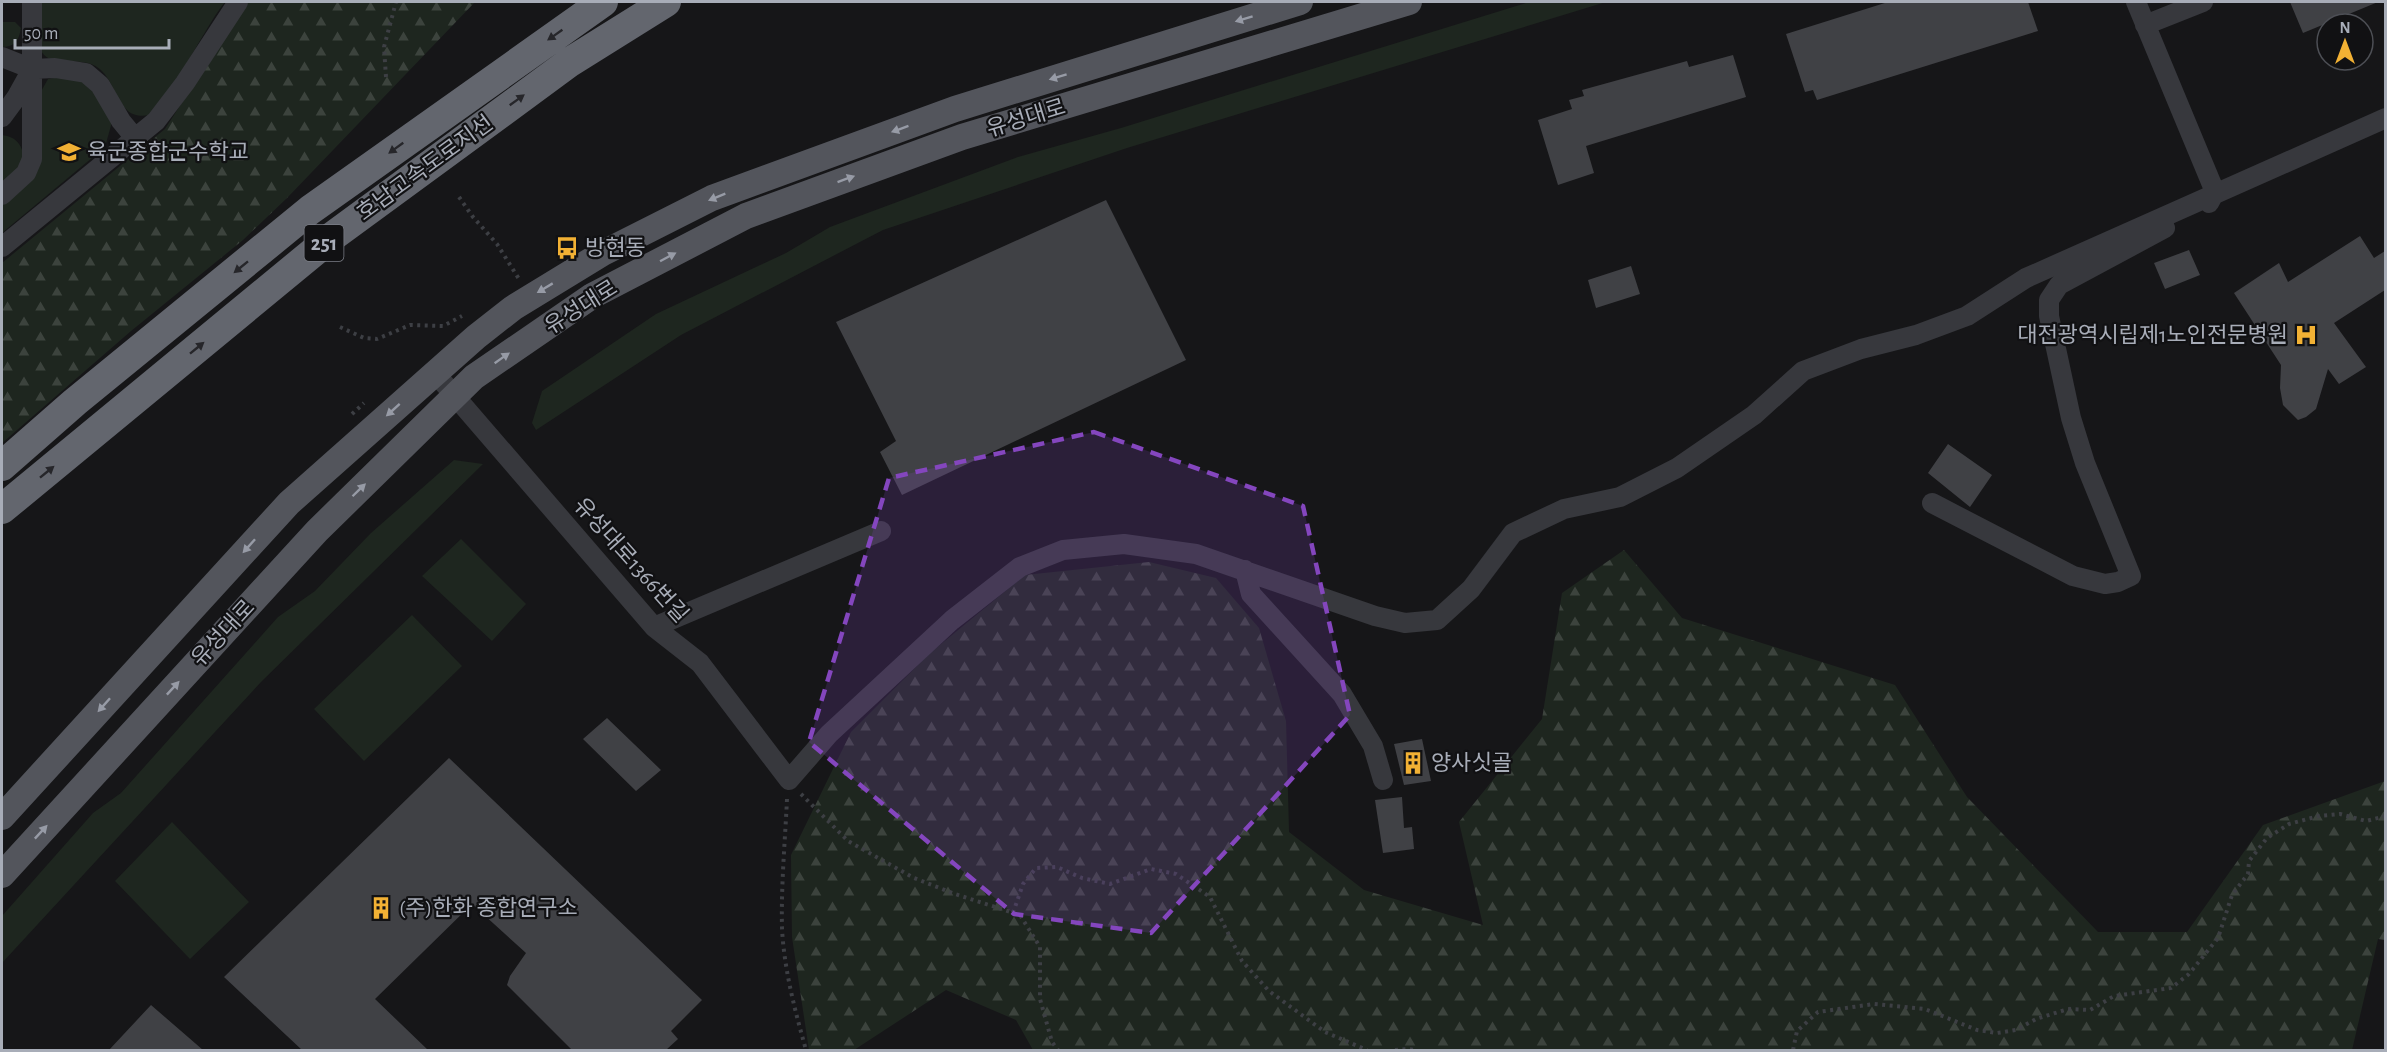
<svg xmlns="http://www.w3.org/2000/svg" width="2387" height="1052" viewBox="0 0 2387 1052" font-family="'Alegreya Sans','Noto Sans KR',sans-serif">
<style>
.green{fill:#1e261f}
.forest{fill:url(#forest-firs)}
.building{fill:#404145}
.lines{fill:none;stroke-linecap:round;stroke-linejoin:round}
.path{stroke:#3d3f44;stroke-width:4;stroke-dasharray:3 4.5;stroke-linecap:butt}
.minor{stroke:#37383d;stroke-width:20}
.major{stroke:#53555c;stroke-width:26}
.highway{stroke:#63666e;stroke-width:30}
.oneway{fill:#979ba6}
.oneway2{fill:#26262a}
.marked{fill:#8446be;fill-opacity:0.2;stroke:#8446be;stroke-width:4.5;stroke-dasharray:12 8;stroke-linejoin:round}
.labels{text-anchor:middle;dominant-baseline:central;stroke-width:4.5;stroke-linejoin:round;paint-order:stroke}
.shield{fill:#111113;stroke:#7b7e86;stroke-width:1.5}
.shield-label{font-size:21px;font-weight:bold;fill:#a8adb8}
.street-label{font-size:22px;fill:#a8adb8;stroke:#111113}
.poi-label{font-size:22px;fill:#a8adb8;stroke:#111113;text-anchor:start}
</style>
<defs>
<pattern id="forest-firs" width="22" height="20" patternUnits="userSpaceOnUse" patternTransform="scale(1.5)"><rect width="22" height="20" fill="#1e261f"/><path d="M5 1l3.5 6h-7zM16 11l3.5 6h-7z" fill="#3c433d"/></pattern>
</defs>
<rect width="100%" height="100%" fill="#161618"/>
<path class="green" d="M 38,2 L 225,2 C 207,23 167,106 148,115 C 142,117 131,115 127,110 C 111,94 112,70 88,63 C 76,60 63,63 51,59 C 31,53 38,18 38,2 Z
M 1529,2 L 1606,2 L 1127,148 L 883,230 L 681,335 L 536,430 L 532,423 L 542,391 L 656,314 L 786,253 L 830,227 L 1018,157 L 1121,128 Z
M 2,22 L 15,22 L 21,28 C 19,40 15,47 2,47 Z
M 60,77 L 87,82 L 112,122 L 105,147 L 2,233 L 2,201 L 34,174 L 39,95 L 48,79 Z
M 2,135 C 9,136 15,138 19,144 C 31,161 12,176 2,187 Z
M 454,460 L 483,464 L 261,682 L 2,963 L 2,916 L 93,813 L 121,793 L 278,617 L 315,591 L 371,533 Z
M 461,539 L 526,604 L 492,641 L 422,576 Z
M 412,615 L 462,666 L 364,761 L 314,709 Z
M 172,822 L 249,902 L 190,959 L 115,881 Z"/>
<path class="forest" d="M 247,2 L 475,2 L 287,198 L 243,240 L 131,331 L 2,443 L 2,263 L 165,129 Z
M 1624,550 L 1682,618 L 1895,685 L 1967,797 L 2098,932 L 2187,932 L 2263,825 L 2385,781 L 2385,940 L 2378,939 L 2352,1050 L 1033,1050 L 1016,1020 L 946,990 L 854,1050 L 809,1050 L 792,937 L 791,855 L 851,732 L 929,654 L 1025,575 L 1149,562 L 1216,578 L 1259,628 L 1286,721 L 1289,832 L 1364,890 L 1483,925 L 1459,822 L 1542,719 L 1562,593 Z"/>
<path class="building" d="M 1888,2 L 2028,2 L 2038,31 L 1817,100 L 1813,90 L 1805,92 L 1786,34 Z
M 2290,2 L 2378,2 L 2303,33 Z
M 1733,55 L 1746,97 L 1586,146 L 1594,173 L 1558,185 L 1538,120 L 1572,109 L 1569,100 L 1584,96 L 1582,90 L 1687,61 L 1689,67 Z
M 1106,200 L 1186,360 L 902,495 L 880,452 L 896,441 L 836,322 Z
M 2360,236 L 2374,258 L 2385,251 L 2385,290 L 2334,323 L 2366,367 L 2339,384 L 2328,369 L 2316,409 L 2306,417 L 2298,420 L 2283,405 L 2280,388 L 2281,365 L 2234,293 L 2279,263 L 2288,282 Z
M 2189,250 L 2200,275 L 2165,289 L 2154,263 Z
M 1631,266 L 1640,294 L 1596,308 L 1588,280 Z
M 1948,444 L 1992,475 L 1970,507 L 1928,473 Z
M 607,718 L 661,770 L 636,791 L 583,739 Z
M 1422,739 L 1431,781 L 1404,785 L 1394,744 Z
M 449,758 L 702,1000 L 671,1031 L 678,1039 L 666,1050 L 572,1050 L 507,985 L 510,976 L 526,953 L 472,904 L 375,999 L 428,1050 L 302,1050 L 224,977 Z
M 1402,797 L 1404,828 L 1412,827 L 1414,849 L 1383,853 L 1375,800 Z
M 151,1005 L 203,1050 L 109,1050 Z"/>
<g class="lines">
<path class="path" d="M 386,77 L 384,47 L 396,2
M 459,197 L 473,217 L 497,244 L 519,279
M 340,327 L 364,338 L 377,339 L 410,325 L 443,326 L 462,316
M 352,414 L 364,403
M 801,794 L 848,841 L 914,878 L 955,894 L 1020,915 L 1040,947 L 1040,999 L 1052,1042 L 1058,1050
M 787,799 C 785,842 781,885 782,928 C 784,969 795,1011 806,1050
M 1013,913 L 1023,884 L 1036,868 L 1057,867 L 1082,878 L 1110,884 L 1151,869 L 1176,874 L 1210,897 L 1242,961 L 1269,991 L 1325,1032 L 1367,1050
M 1395,1050 L 1408,1049 L 1414,1050
M 1793,1050 L 1797,1031 L 1818,1012 L 1874,1004 L 1925,1009 L 1977,1030 L 1997,1033 L 2016,1030 L 2036,1019 L 2068,1009 L 2090,1010 L 2114,996 L 2171,988 L 2189,974 L 2218,938 L 2232,895 L 2248,874 L 2249,861 L 2267,838 L 2289,824 L 2319,816 L 2340,814 L 2366,821 L 2386,816"/>
<path class="minor" d="M 2136,2 L 2215,192 L 2209,203
M 2145,25 L 2203,2
M 2,57 L 32,69 L 55,68 L 86,73 L 100,85 L 121,121 L 135,138
M 2,117 L 16,98 L 31,71
M 2,195 L 26,173 L 32,159 L 32,2
M 2,247 L 156,121 L 185,83 L 238,2
M 435,373 L 654,627 L 700,663 L 789,780 L 829,734 L 952,620 L 1020,567 L 1063,550 L 1124,544 L 1196,554 L 1375,616 L 1405,623 L 1437,620 L 1471,589 L 1513,533 L 1564,509 L 1620,497 L 1677,468 L 1754,415 L 1803,371 L 1861,349 L 1916,335 L 1967,316 L 2026,278 L 2386,118
M 1932,503 L 2073,576 L 2105,584 L 2118,582 L 2131,576 L 2085,463 L 2071,418 L 2049,316 L 2049,300 L 2059,285 L 2165,228
M 1245,570 L 1251,594 L 1342,694 L 1373,746 L 1383,780
M 654,627 L 881,531"/>
<path class="major" d="M 2,817 L 289,503 L 476,337 L 513,308 L 603,253 L 712,198 L 955,109 L 1300,2
M 2,875 L 317,531 L 474,377 L 592,296 L 746,216 L 962,137 L 1409,2"/>
<path class="highway" d="M 2,466 L 75,402 L 310,210 L 603,2
M 2,509 L 333,236 L 570,62 L 666,2"/>
</g>
<defs><path id="oneway-solid" d="M-6-.8H1V-3.2L6.5 0L1 3.2V.8H-6Z" transform="scale(1.5)"/></defs>
<g class="oneway">
<use href="#oneway-solid" transform="translate(1244 19) rotate(163)"/>
<use href="#oneway-solid" transform="translate(1058 77) rotate(163)"/>
<use href="#oneway-solid" transform="translate(900 129) rotate(160)"/>
<use href="#oneway-solid" transform="translate(846 179) rotate(-20)"/>
<use href="#oneway-solid" transform="translate(717 197) rotate(158)"/>
<use href="#oneway-solid" transform="translate(668 257) rotate(-28)"/>
<use href="#oneway-solid" transform="translate(545 288) rotate(149)"/>
<use href="#oneway-solid" transform="translate(502 358) rotate(-35)"/>
<use href="#oneway-solid" transform="translate(393 410) rotate(138)"/>
<use href="#oneway-solid" transform="translate(359 490) rotate(-44)"/>
<use href="#oneway-solid" transform="translate(249 546) rotate(132)"/>
<use href="#oneway-solid" transform="translate(173 688) rotate(-47)"/>
<use href="#oneway-solid" transform="translate(104 705) rotate(132)"/>
<use href="#oneway-solid" transform="translate(41 832) rotate(-47)"/>
</g>
<g class="oneway2">
<use href="#oneway-solid" transform="translate(555 35) rotate(145)"/>
<use href="#oneway-solid" transform="translate(517 100) rotate(-36)"/>
<use href="#oneway-solid" transform="translate(396 148) rotate(144)"/>
<use href="#oneway-solid" transform="translate(241 267) rotate(141)"/>
<use href="#oneway-solid" transform="translate(197 348) rotate(-39)"/>
<use href="#oneway-solid" transform="translate(47 472) rotate(-39)"/>
</g>
<path class="marked" d="M 1094,432 L 1303,506 L 1350,715 L 1151,933 L 1014,914 L 809,742 L 889,478 Z"/>
<defs>
<g id="university-bare" transform="scale(1.8)"><path d="M0-5L7-2L0 1L-7-2ZM-4 1L0 2.5L4 1V4Q0 6-4 4Z" fill="#f2b134" stroke="#111113" stroke-width="2.5" paint-order="stroke"/></g>
<g id="bus-bare" transform="scale(1.8)"><path d="M-5-6H5V4H4V6H2V4H-2V6H-4V4H-5ZM-3.5-4V0h7V-4ZM-3.5 1.2v1.5H-2V1.2ZM2 1.2v1.5H3.5V1.2Z" fill="#f2b134" stroke="#111113" stroke-width="2.5" paint-order="stroke"/></g>
<g id="hospital-bare" transform="scale(1.8)"><path d="M-5-5h3v3.5h4V-5h3V5h-3V1.5h-4V5h-3Z" fill="#f2b134" stroke="#111113" stroke-width="2.5" paint-order="stroke"/></g>
<g id="building-bare" transform="scale(1.8)"><path d="M-4-6H4V6H1V3H-1V6H-4ZM-2.5-4.3h1.7v1.8h-1.7ZM.8-4.3h1.7v1.8H.8ZM-2.5-1h1.7V.8h-1.7ZM.8-1h1.7V.8H.8Z" fill="#f2b134" stroke="#111113" stroke-width="2.5" paint-order="stroke"/></g>
</defs>
<g fill-rule="evenodd">
<use href="#university-bare" x="69" y="152"/>
<use href="#bus-bare" x="567" y="248"/>
<use href="#hospital-bare" x="2306" y="335"/>
<use href="#building-bare" x="1413" y="763"/>
<use href="#building-bare" x="381" y="908"/>
</g>
<g class="labels">
<rect class="shield" x="304.5" y="225" width="39" height="36" rx="4.5"/>
<g class="shield-label">
<text x="324" y="243">251</text>
</g>
<g class="street-label">
<text transform="translate(1026 118) rotate(-17)">유성대로</text>
<text transform="translate(425 168) rotate(-36)">호남고속도로지선</text>
<text transform="translate(581 307) rotate(-32)">유성대로</text>
<text transform="translate(631 560) rotate(48)">유성대로1366번길</text>
<text transform="translate(223 633) rotate(-47)">유성대로</text>
</g>
<g class="poi-label">
<text x="87" y="152">육군종합군수학교</text>
<text x="585" y="248">방현동</text>
<text x="2288" y="335" text-anchor="end">대전광역시립제1노인전문병원</text>
<text x="1431" y="763">양사싯골</text>
<text x="399" y="908">(주)한화 종합연구소</text>
</g>
</g>
<rect width="2387" height="1052" fill="none" stroke="#a8adb8" stroke-width="6"/>
<g transform="translate(2345 42)"><circle r="28" fill="#111113" stroke="#4d4f55" stroke-width="1.5"/>
<path d="M0-4.5L10 22L0 15L-10 22Z" fill="#f2b134"/>
<text y="-9" font-size="16" font-weight="bold" text-anchor="middle" fill="#a8adb8">N</text>
</g>
<path d="M15 39v9h154v-9" fill="none" stroke="#a8adb8" stroke-width="3"/>
<text x="24" y="39" font-size="18" fill="#a8adb8" stroke="#111113" stroke-width="4.5" paint-order="stroke">50 m</text>
</svg>
